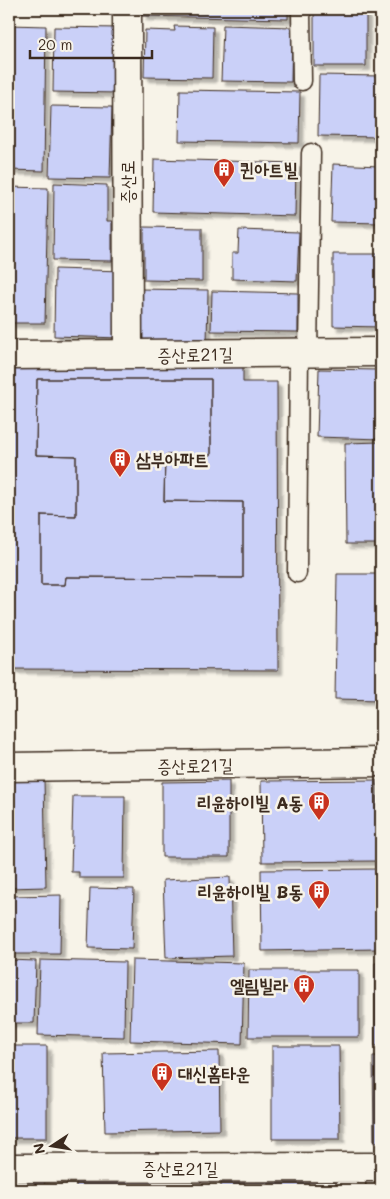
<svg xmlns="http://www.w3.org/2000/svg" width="390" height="1199" viewBox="0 0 390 1199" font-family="Mali,'Poor Story',sans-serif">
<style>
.building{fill:#cad0f8;stroke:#3b2a1e;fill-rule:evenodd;filter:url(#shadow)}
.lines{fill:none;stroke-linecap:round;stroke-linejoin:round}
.lane-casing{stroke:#3b2a1e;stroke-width:21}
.street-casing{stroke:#3b2a1e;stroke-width:31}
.lane{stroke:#f7f3e8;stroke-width:18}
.street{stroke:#f7f3e8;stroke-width:28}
.labels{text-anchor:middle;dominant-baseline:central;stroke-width:5;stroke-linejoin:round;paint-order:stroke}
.poi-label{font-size:18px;font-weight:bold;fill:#3b2a1e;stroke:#f7f3e8;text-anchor:start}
.street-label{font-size:18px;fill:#3b2a1e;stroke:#f7f3e8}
</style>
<defs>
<filter id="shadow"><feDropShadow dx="4.5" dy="4.5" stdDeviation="1" flood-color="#0004"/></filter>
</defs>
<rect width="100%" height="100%" fill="#f7f3e8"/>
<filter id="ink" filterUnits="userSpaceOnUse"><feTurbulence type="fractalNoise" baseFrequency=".02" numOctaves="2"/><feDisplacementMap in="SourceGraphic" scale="10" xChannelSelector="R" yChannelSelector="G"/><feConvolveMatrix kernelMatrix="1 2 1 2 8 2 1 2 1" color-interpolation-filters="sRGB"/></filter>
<g filter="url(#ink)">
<path class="building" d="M 143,9 L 288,9 L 288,19 L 142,16 Z
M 332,9 L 366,9 L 366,66 L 314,66 L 314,12 L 332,13 Z
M 9,25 L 46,26 L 44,171 L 9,170 Z
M 223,25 L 292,27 L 291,82 L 221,81 Z
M 174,26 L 213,27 L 212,78 L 144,77 L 145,30 L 175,31 Z
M 54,27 L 119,28 L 119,93 L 53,92 Z
M 319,75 L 381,76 L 381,137 L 318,136 Z
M 180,90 L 300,92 L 299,143 L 179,141 Z
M 51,106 L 112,107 L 110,178 L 49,177 Z
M 380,152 L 381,152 L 381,223 L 331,222 L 333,164 L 379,166 Z
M 154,159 L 296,163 L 295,216 L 153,212 Z
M 54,183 L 107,185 L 107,221 L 112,221 L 112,261 L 53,260 Z
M 9,187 L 48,188 L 45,323 L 9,323 Z
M 144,227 L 202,228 L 202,281 L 144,280 Z
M 239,230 L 299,232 L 297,281 L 232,279 L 232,253 L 238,253 Z
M 333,254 L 381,254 L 381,327 L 333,326 Z
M 55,269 L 123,271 L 121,338 L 54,336 Z
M 139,289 L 208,290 L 207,345 L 139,344 Z
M 212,291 L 298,293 L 298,332 L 211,331 Z
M 243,365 L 243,382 L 277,382 L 278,670 L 9,669 L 9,375 L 17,366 ZM 37,379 L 211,379 L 211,455 L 165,455 L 164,501 L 243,502 L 243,578 L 66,577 L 65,585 L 41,585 L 41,515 L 76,516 L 76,456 L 36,455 Z
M 319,369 L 381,370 L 381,439 L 317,437 Z
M 37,379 L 211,379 L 211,455 L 165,455 L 164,501 L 243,502 L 243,578 L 66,577 L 65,585 L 41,585 L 41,515 L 76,516 L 76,456 L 36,455 Z
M 381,442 L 381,544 L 346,544 L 345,443 Z
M 337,574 L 381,574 L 381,700 L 335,699 Z
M 44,778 L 46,887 L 9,888 L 9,779 Z
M 376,780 L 377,861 L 262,862 L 261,781 Z
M 229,781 L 229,857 L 162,857 L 162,782 Z
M 73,796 L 125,796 L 124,878 L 79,878 L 79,872 L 71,872 Z
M 376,869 L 377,949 L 262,951 L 261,870 Z
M 230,877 L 232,956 L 166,958 L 163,880 Z
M 90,888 L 134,889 L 132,949 L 88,948 Z
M 61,895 L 60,954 L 9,954 L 9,896 Z
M 9,960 L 36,961 L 34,1023 L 9,1023 Z
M 40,960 L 125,962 L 124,1037 L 38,1035 Z
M 132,960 L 244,963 L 242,1044 L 130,1041 Z
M 375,963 L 381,963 L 381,1046 L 375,1046 Z
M 249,970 L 359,970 L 359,1037 L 248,1037 Z
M 9,1046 L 47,1046 L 47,1138 L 9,1138 Z
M 272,1046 L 339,1046 L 340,1139 L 272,1139 Z
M 219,1051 L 220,1130 L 105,1132 L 103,1053 Z
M 373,1056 L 381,1056 L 381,1143 L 374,1143 Z
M 9,1177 L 45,1177 L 44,1190 L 9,1190 Z
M 76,1180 L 184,1181 L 184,1190 L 76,1190 Z
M 221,1183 L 341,1183 L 341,1190 L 221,1190 Z"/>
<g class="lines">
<g class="lane-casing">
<path id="lane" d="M 301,9 L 302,81
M 308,353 L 311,153
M 297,573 L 299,352"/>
</g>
<g class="street-casing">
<path id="street" d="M 127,9 L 128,354
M 9,355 L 381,352
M 9,767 L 381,762
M 9,1168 L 381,1167
M 351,1190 L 351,1168"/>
</g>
<use href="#lane" class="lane"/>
<use href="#street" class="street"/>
</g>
</g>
<defs>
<g id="building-pin" transform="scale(1.125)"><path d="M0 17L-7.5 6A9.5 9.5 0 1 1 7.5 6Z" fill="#c8321e" stroke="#f7f3e8"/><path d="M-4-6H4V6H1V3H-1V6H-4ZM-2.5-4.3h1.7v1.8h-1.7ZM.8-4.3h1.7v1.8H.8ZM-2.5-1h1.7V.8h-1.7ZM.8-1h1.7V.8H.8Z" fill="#fff"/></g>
</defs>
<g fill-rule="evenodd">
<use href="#building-pin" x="224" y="169"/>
<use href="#building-pin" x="120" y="459"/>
<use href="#building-pin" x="319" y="802"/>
<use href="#building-pin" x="319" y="891"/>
<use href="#building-pin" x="304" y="985"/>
<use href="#building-pin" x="162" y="1073"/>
</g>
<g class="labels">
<g class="poi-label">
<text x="240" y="169">퀸아트빌</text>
<text x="136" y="459">삼부아파트</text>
<text x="303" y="802" text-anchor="end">리윤하이빌 A동</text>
<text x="303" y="891" text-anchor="end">리윤하이빌 B동</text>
<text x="288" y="985" text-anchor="end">엘림빌라</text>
<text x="178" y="1073">대신홈타운</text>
</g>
<g class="street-label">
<text transform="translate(127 182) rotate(-90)">증산로</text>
<text transform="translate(195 354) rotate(-1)">증산로21길</text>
<text transform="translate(195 765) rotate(-1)">증산로21길</text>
<text x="180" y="1168">증산로21길</text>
</g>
</g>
<rect width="390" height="1199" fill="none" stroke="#f7f3e8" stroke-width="30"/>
<rect x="15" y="15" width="360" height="1169" fill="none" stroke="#3b2a1e" stroke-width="2" filter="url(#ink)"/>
<g transform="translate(52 1146) rotate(258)" stroke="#f7f3e8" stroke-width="4" paint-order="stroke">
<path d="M0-4L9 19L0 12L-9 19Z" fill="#3b2a1e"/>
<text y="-8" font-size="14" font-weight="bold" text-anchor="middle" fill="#3b2a1e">N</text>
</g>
<path d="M30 50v8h122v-8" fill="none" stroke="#3b2a1e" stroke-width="2.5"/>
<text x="38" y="50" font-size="15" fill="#3b2a1e" stroke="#f7f3e8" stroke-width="4" paint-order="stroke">20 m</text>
</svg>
